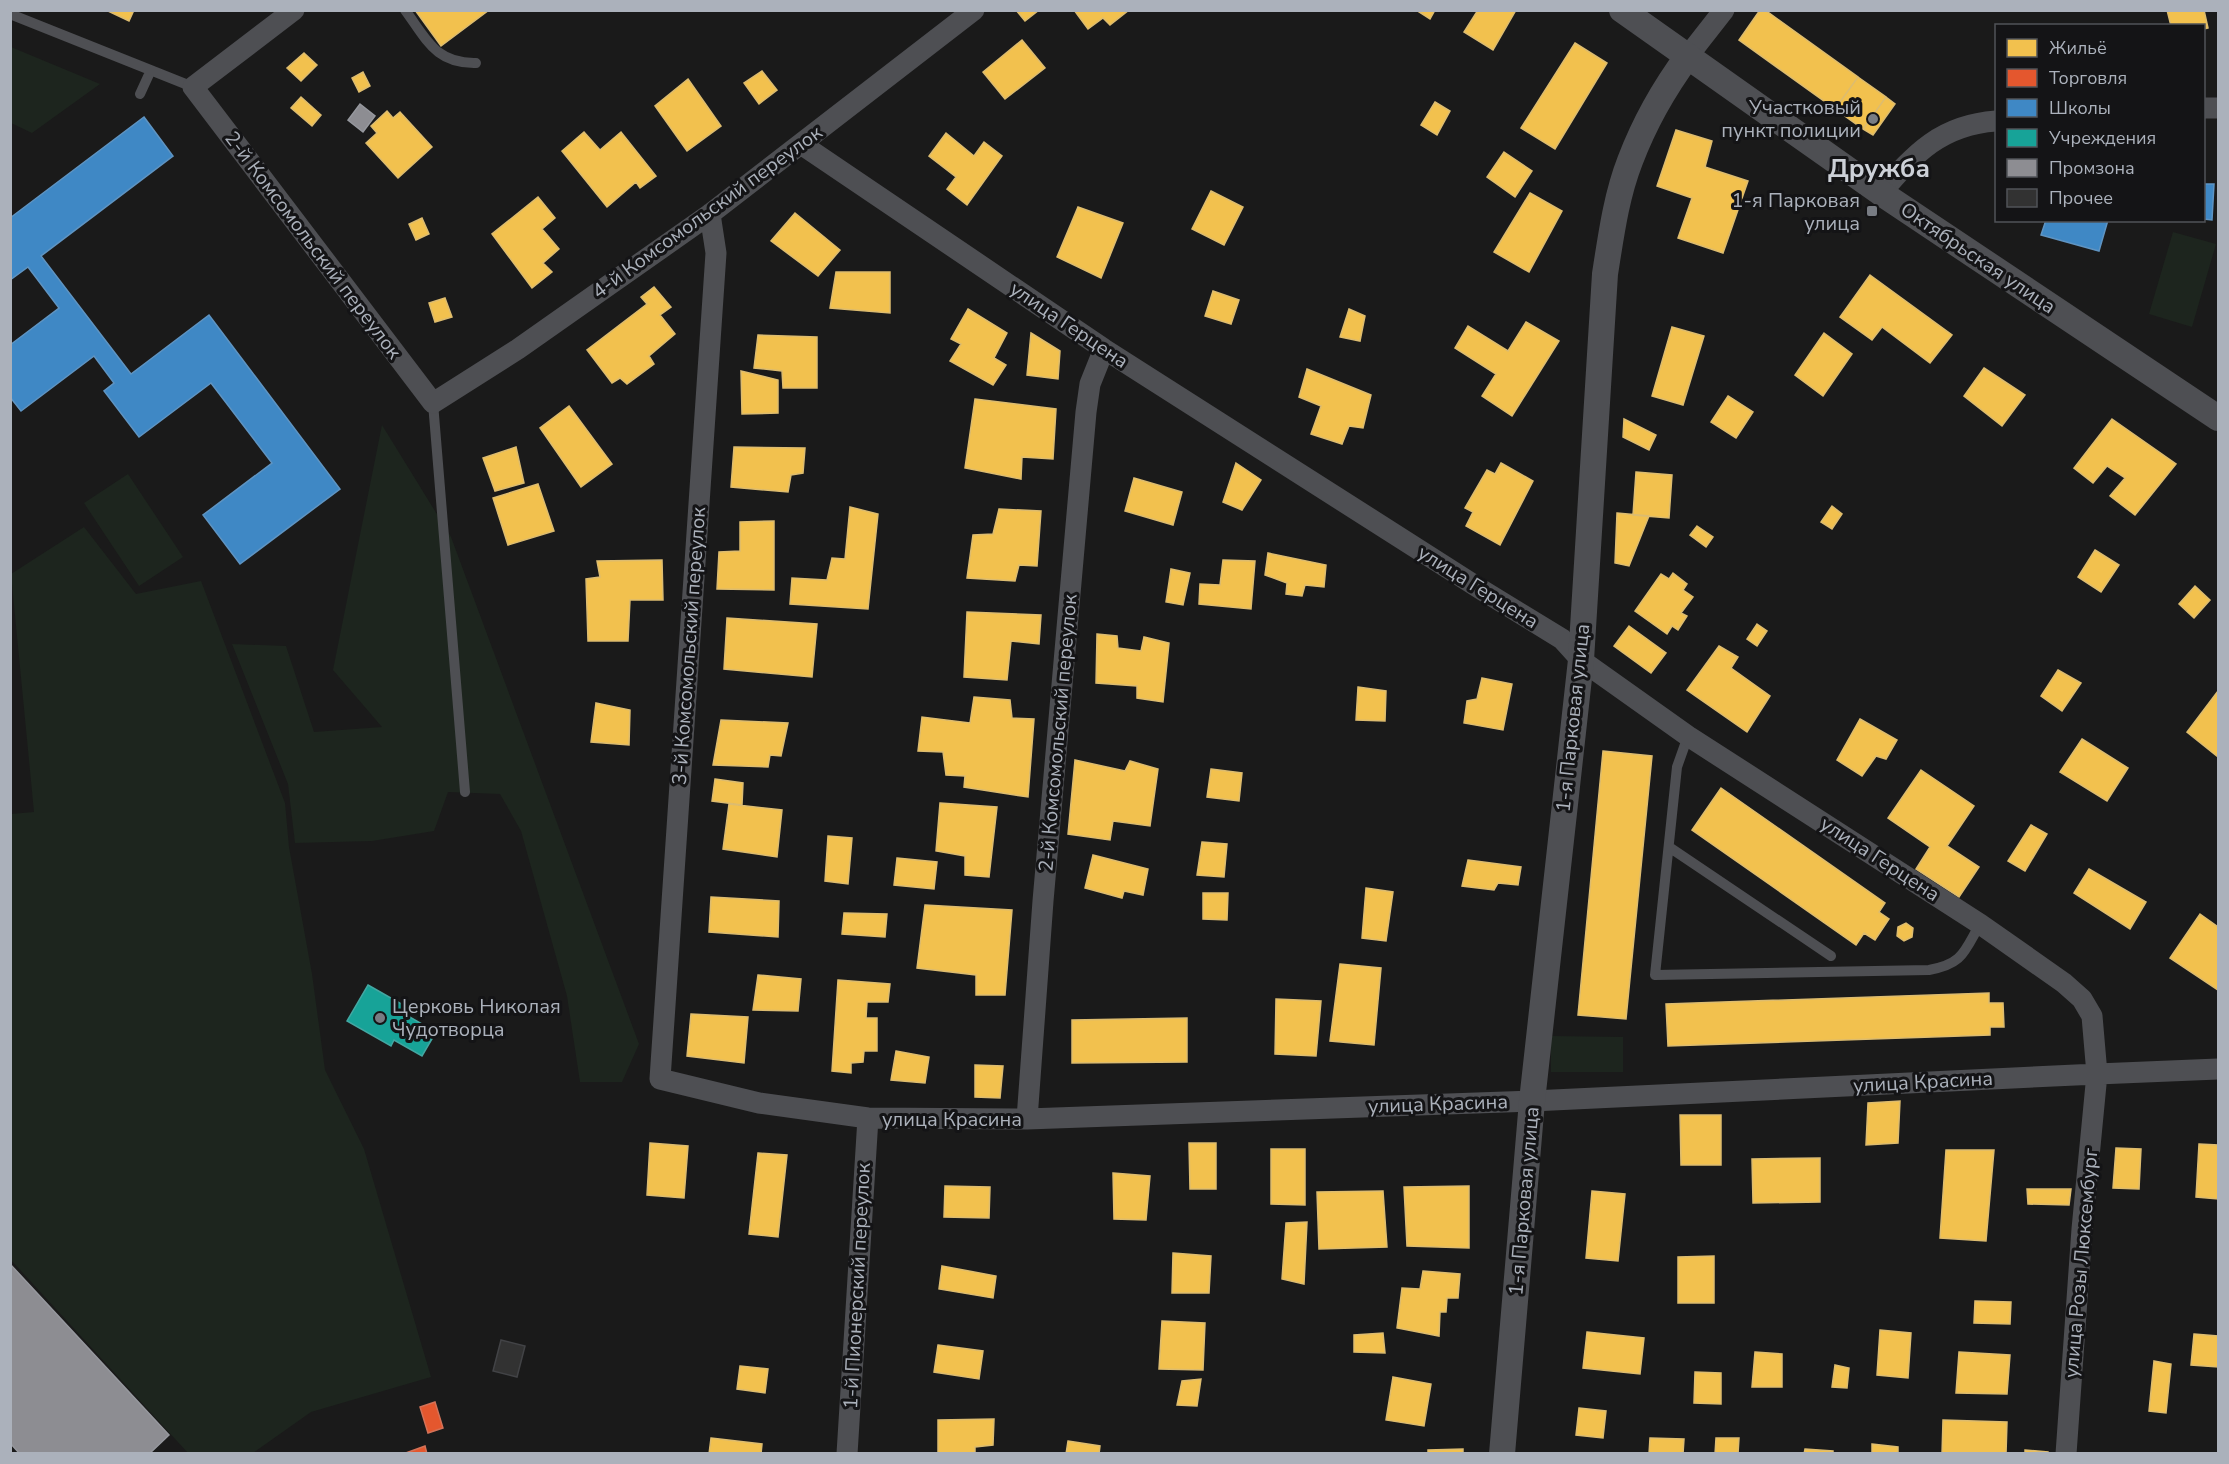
<svg xmlns="http://www.w3.org/2000/svg" width="2229" height="1464" viewBox="0 0 2229 1464" font-family="'Nunito Sans',sans-serif">
<style>
.green{fill:#1d251e}
.homes{fill:#f2c14e;stroke:#ddbc6f;stroke-width:1.5}
.shops{fill:#e4572e;stroke:#d37258;stroke-width:1.5}
.schools{fill:#3f88c5;stroke:#5f94c2;stroke-width:1.5}
.public{fill:#17a398;stroke:#43a7a2;stroke-width:1.5}
.industry{fill:#8d8d92;stroke:#96989e;stroke-width:1.5}
.building{fill:#323232;stroke:#424346;stroke-width:1.5}
.lines{fill:none;stroke-linecap:round;stroke-linejoin:round}
.service{stroke:#4e4f53;stroke-width:10}
.minor{stroke:#4e4f53;stroke-width:21}
.tertiary{stroke:#4e4f53;stroke-width:26}
.poi-dot{fill:#787c83;stroke:#141416;stroke-width:2}
.labels{text-anchor:middle;dominant-baseline:central;stroke-width:6;stroke-linejoin:round;paint-order:stroke}
.poi-label{font-size:20px;fill:#abb1bb;stroke:#141416;text-anchor:end}
.street-label{font-size:20px;fill:#abb1bb;stroke:#141416}
.district-label{font-size:26px;font-weight:bold;fill:#ccd0d7;stroke:#141416}
</style>
<rect width="100%" height="100%" fill="#1a1a1a"/>
<path class="green" d="M 11,47 L 100,84 L 32,133 L 11,123 Z
M 2173,232 L 2216,244 L 2192,327 L 2149,314 Z
M 382,425 L 451,537 L 639,1044 L 622,1082 L 580,1082 L 567,996 L 521,831 L 500,794 L 448,792 L 434,831 L 372,841 L 295,843 L 288,784 L 232,644 L 286,646 L 314,732 L 382,727 L 333,670 Z
M 128,474 L 183,557 L 139,586 L 84,503 Z
M 84,527 L 136,594 L 201,581 L 285,803 L 289,847 L 312,974 L 325,1070 L 364,1149 L 431,1377 L 311,1412 L 253,1453 L 188,1453 L 11,1260 L 11,814 L 34,812 L 11,574 Z
M 1551,1036 L 1623,1037 L 1623,1072 L 1551,1072 Z"/>
<path class="homes" d="M 106,10 L 134,10 L 129,21 Z
M 415,10 L 489,10 L 441,46 Z
M 1016,10 L 1039,10 L 1025,21 Z
M 1074,10 L 1129,10 L 1110,25 L 1103,18 L 1088,29 Z
M 1416,10 L 1435,10 L 1430,19 Z
M 1478,10 L 1516,10 L 1493,50 L 1464,32 Z
M 1760,10 L 1765,10 L 1858,77 L 1835,109 L 1739,40 Z
M 2167,10 L 2204,10 L 2208,28 L 2204,29 L 2204,26 L 2171,26 Z
M 1022,40 L 1045,68 L 1005,99 L 983,72 Z
M 1575,43 L 1607,63 L 1555,149 L 1521,128 Z
M 304,53 L 317,65 L 301,81 L 287,68 Z
M 762,71 L 777,90 L 759,104 L 744,83 Z
M 363,72 L 370,86 L 359,92 L 352,78 Z
M 1858,77 L 1886,97 L 1863,129 L 1835,109 Z
M 688,79 L 721,126 L 687,151 L 655,106 Z
M 301,97 L 321,115 L 312,126 L 291,108 Z
M 1886,97 L 1895,104 L 1873,135 L 1863,129 Z
M 1435,102 L 1450,111 L 1437,135 L 1421,125 Z
M 387,111 L 393,118 L 400,112 L 432,147 L 398,178 L 366,143 L 377,133 L 371,126 Z
M 1676,130 L 1712,141 L 1705,167 L 1748,181 L 1723,253 L 1678,238 L 1692,198 L 1657,186 Z
M 584,132 L 600,150 L 621,132 L 656,176 L 640,188 L 636,182 L 607,207 L 562,151 Z
M 946,133 L 974,156 L 984,142 L 1002,156 L 967,205 L 947,189 L 956,177 L 929,156 Z
M 1504,152 L 1532,171 L 1515,197 L 1487,177 Z
M 1211,191 L 1243,207 L 1224,245 L 1192,229 Z
M 1530,193 L 1562,211 L 1529,272 L 1494,252 Z
M 538,197 L 555,218 L 542,229 L 559,249 L 543,263 L 552,272 L 532,288 L 492,234 Z
M 1078,207 L 1123,223 L 1101,278 L 1057,257 Z
M 795,213 L 840,250 L 818,276 L 771,241 Z
M 422,218 L 429,234 L 416,240 L 409,224 Z
M 836,272 L 890,272 L 890,313 L 830,308 Z
M 1870,275 L 1952,335 L 1930,363 L 1882,327 L 1872,340 L 1840,317 Z
M 654,287 L 671,307 L 660,315 L 675,334 L 649,356 L 654,364 L 627,384 L 620,378 L 612,383 L 587,350 L 647,304 L 641,297 Z
M 1213,291 L 1239,300 L 1231,324 L 1205,316 Z
M 445,298 L 452,317 L 435,322 L 429,303 Z
M 968,309 L 1007,333 L 994,358 L 1006,365 L 993,385 L 950,361 L 961,344 L 951,339 Z
M 1349,309 L 1365,316 L 1360,341 L 1340,337 Z
M 1526,322 L 1559,341 L 1512,416 L 1482,396 L 1496,374 L 1455,348 L 1468,326 L 1508,351 Z
M 1672,327 L 1704,336 L 1683,405 L 1652,396 Z
M 1031,333 L 1060,351 L 1058,379 L 1027,375 Z
M 1824,333 L 1852,354 L 1823,396 L 1795,375 Z
M 758,335 L 817,337 L 817,388 L 783,388 L 782,371 L 754,368 Z
M 1984,368 L 2025,395 L 2002,426 L 1964,396 Z
M 1307,369 L 1371,395 L 1363,428 L 1349,426 L 1342,444 L 1311,434 L 1321,406 L 1299,397 Z
M 741,371 L 778,380 L 778,413 L 742,414 Z
M 1728,396 L 1753,412 L 1736,438 L 1711,422 Z
M 975,399 L 1056,409 L 1053,459 L 1022,457 L 1021,479 L 965,468 Z
M 569,406 L 612,464 L 581,487 L 540,428 Z
M 1624,419 L 1656,435 L 1649,450 L 1623,437 Z
M 2112,419 L 2176,464 L 2135,515 L 2110,496 L 2125,478 L 2107,466 L 2093,483 L 2074,468 Z
M 516,447 L 524,483 L 495,491 L 483,458 Z
M 734,447 L 805,448 L 803,473 L 791,475 L 788,492 L 731,487 Z
M 1236,463 L 1261,480 L 1242,510 L 1223,502 Z
M 1501,463 L 1533,481 L 1500,545 L 1466,526 L 1473,512 L 1465,508 L 1487,470 L 1495,474 Z
M 1636,472 L 1672,475 L 1669,518 L 1633,515 Z
M 1134,478 L 1182,492 L 1173,525 L 1125,511 Z
M 538,484 L 554,531 L 508,545 L 493,498 Z
M 1832,506 L 1842,514 L 1832,529 L 1821,522 Z
M 850,507 L 878,514 L 868,609 L 790,604 L 792,578 L 827,580 L 832,558 L 845,559 Z
M 999,509 L 1041,511 L 1037,566 L 1019,565 L 1015,581 L 967,578 L 973,535 L 993,534 Z
M 1617,513 L 1649,516 L 1629,566 L 1615,563 Z
M 774,521 L 774,590 L 717,589 L 719,552 L 740,551 L 740,522 Z
M 1697,526 L 1713,537 L 1706,547 L 1690,535 Z
M 2095,550 L 2119,565 L 2101,592 L 2078,577 Z
M 1268,553 L 1326,565 L 1324,587 L 1305,585 L 1302,596 L 1286,594 L 1287,583 L 1265,575 Z
M 662,560 L 663,600 L 630,600 L 628,641 L 588,641 L 586,579 L 600,577 L 597,561 Z
M 1223,560 L 1255,561 L 1251,609 L 1199,604 L 1200,584 L 1220,585 Z
M 1171,569 L 1190,573 L 1183,605 L 1166,602 Z
M 1673,573 L 1687,584 L 1683,590 L 1693,597 L 1681,613 L 1687,616 L 1678,630 L 1672,626 L 1667,634 L 1635,611 L 1661,574 L 1669,579 Z
M 2195,586 L 2210,600 L 2194,618 L 2179,604 Z
M 967,612 L 1041,615 L 1039,644 L 1011,641 L 1007,680 L 964,677 Z
M 727,618 L 817,624 L 812,677 L 724,669 Z
M 1757,624 L 1767,631 L 1757,646 L 1747,639 Z
M 1629,626 L 1666,653 L 1651,673 L 1614,646 Z
M 1097,634 L 1117,636 L 1118,648 L 1141,651 L 1144,637 L 1169,643 L 1163,702 L 1137,698 L 1137,686 L 1096,683 Z
M 1719,646 L 1738,657 L 1731,668 L 1770,696 L 1747,732 L 1687,690 Z
M 2058,670 L 2081,683 L 2062,711 L 2041,696 Z
M 1482,678 L 1512,684 L 1503,730 L 1464,723 L 1467,701 L 1477,699 Z
M 1358,687 L 1386,691 L 1385,721 L 1356,720 Z
M 2218,691 L 2218,757 L 2187,732 Z
M 974,697 L 1010,700 L 1012,718 L 1034,719 L 1028,797 L 964,787 L 965,776 L 946,775 L 943,752 L 918,751 L 922,717 L 970,723 Z
M 596,703 L 630,710 L 629,745 L 591,742 Z
M 1860,719 L 1897,740 L 1886,759 L 1876,756 L 1862,776 L 1837,760 Z
M 721,720 L 788,723 L 781,756 L 770,755 L 768,767 L 713,765 Z
M 2082,739 L 2128,768 L 2107,801 L 2060,772 Z
M 1603,751 L 1652,756 L 1626,1019 L 1578,1015 Z
M 1075,760 L 1125,771 L 1130,761 L 1158,769 L 1150,826 L 1113,821 L 1110,840 L 1068,834 Z
M 1211,769 L 1242,773 L 1239,801 L 1207,797 Z
M 1921,770 L 1974,806 L 1947,846 L 1979,867 L 1959,897 L 1916,869 L 1930,847 L 1888,818 Z
M 715,779 L 743,783 L 742,805 L 712,801 Z
M 1721,788 L 1885,903 L 1879,912 L 1889,919 L 1875,940 L 1864,933 L 1856,945 L 1692,830 Z
M 940,803 L 997,807 L 989,877 L 965,875 L 965,856 L 936,851 Z
M 729,804 L 782,810 L 777,857 L 723,849 Z
M 2031,825 L 2047,834 L 2025,871 L 2008,861 Z
M 828,836 L 852,838 L 848,884 L 825,881 Z
M 1202,842 L 1227,844 L 1224,877 L 1197,875 Z
M 1093,855 L 1148,869 L 1143,895 L 1124,891 L 1122,898 L 1085,888 Z
M 897,858 L 937,862 L 934,889 L 894,885 Z
M 1468,860 L 1521,867 L 1518,885 L 1498,883 L 1494,890 L 1462,886 Z
M 2089,869 L 2146,902 L 2130,929 L 2074,893 Z
M 1366,888 L 1393,892 L 1386,941 L 1362,938 Z
M 1203,893 L 1228,893 L 1227,920 L 1203,919 Z
M 711,897 L 779,901 L 778,937 L 709,932 Z
M 925,905 L 1012,910 L 1005,995 L 976,995 L 976,975 L 917,968 Z
M 844,913 L 887,914 L 885,937 L 842,934 Z
M 2200,914 L 2218,927 L 2218,990 L 2170,958 Z
M 1906,923 L 1913,928 L 1912,937 L 1904,941 L 1897,936 L 1898,927 Z
M 1340,964 L 1381,968 L 1374,1045 L 1330,1041 Z
M 758,975 L 801,979 L 798,1011 L 753,1010 Z
M 838,980 L 890,984 L 888,1002 L 867,1002 L 866,1018 L 877,1018 L 877,1051 L 864,1051 L 863,1062 L 851,1063 L 851,1073 L 832,1071 Z
M 1989,993 L 1989,1003 L 2003,1003 L 2004,1027 L 1990,1027 L 1990,1035 L 1668,1046 L 1666,1004 Z
M 1276,999 L 1321,1001 L 1316,1056 L 1275,1054 Z
M 691,1014 L 748,1017 L 744,1063 L 687,1056 Z
M 1187,1018 L 1187,1062 L 1072,1063 L 1072,1020 Z
M 896,1051 L 929,1057 L 925,1083 L 891,1080 Z
M 975,1065 L 1003,1066 L 1000,1098 L 975,1097 Z
M 1900,1101 L 1898,1143 L 1866,1145 L 1868,1103 Z
M 1680,1115 L 1721,1115 L 1721,1165 L 1681,1165 Z
M 650,1143 L 688,1146 L 684,1198 L 647,1195 Z
M 1189,1143 L 1216,1143 L 1216,1189 L 1190,1189 Z
M 2199,1144 L 2218,1145 L 2218,1199 L 2196,1197 Z
M 2116,1148 L 2141,1149 L 2139,1189 L 2113,1188 Z
M 1271,1149 L 1305,1149 L 1305,1205 L 1271,1204 Z
M 1946,1150 L 1994,1150 L 1986,1241 L 1940,1238 Z
M 758,1153 L 787,1155 L 778,1237 L 749,1234 Z
M 1820,1158 L 1820,1202 L 1753,1203 L 1752,1159 Z
M 1113,1173 L 1150,1176 L 1146,1220 L 1114,1219 Z
M 945,1186 L 990,1187 L 989,1218 L 944,1217 Z
M 1469,1186 L 1469,1248 L 1407,1246 L 1404,1187 Z
M 2027,1189 L 2071,1189 L 2069,1205 L 2028,1204 Z
M 1383,1191 L 1387,1247 L 1319,1249 L 1317,1192 Z
M 1592,1191 L 1625,1194 L 1618,1261 L 1586,1258 Z
M 1307,1222 L 1304,1284 L 1282,1279 L 1286,1223 Z
M 1173,1253 L 1211,1256 L 1209,1293 L 1172,1293 Z
M 1714,1256 L 1714,1303 L 1678,1303 L 1678,1257 Z
M 942,1266 L 996,1276 L 993,1298 L 939,1289 Z
M 1423,1271 L 1460,1274 L 1458,1298 L 1447,1298 L 1446,1312 L 1440,1312 L 1439,1336 L 1397,1328 L 1402,1288 L 1420,1289 Z
M 1975,1301 L 2011,1302 L 2010,1324 L 1974,1323 Z
M 1162,1321 L 1205,1323 L 1203,1370 L 1159,1369 Z
M 1880,1330 L 1911,1333 L 1908,1378 L 1877,1375 Z
M 1587,1332 L 1644,1338 L 1640,1374 L 1583,1368 Z
M 1383,1333 L 1385,1353 L 1354,1352 L 1354,1335 Z
M 2194,1334 L 2218,1336 L 2218,1367 L 2191,1365 Z
M 938,1345 L 983,1351 L 979,1379 L 934,1372 Z
M 1755,1352 L 1782,1354 L 1782,1387 L 1752,1387 Z
M 1959,1352 L 2010,1355 L 2007,1394 L 1956,1393 Z
M 2154,1361 L 2171,1364 L 2166,1413 L 2149,1411 Z
M 1835,1365 L 1849,1368 L 1847,1388 L 1832,1387 Z
M 740,1366 L 768,1369 L 765,1393 L 737,1389 Z
M 1695,1372 L 1721,1373 L 1721,1404 L 1694,1403 Z
M 1393,1377 L 1431,1384 L 1424,1426 L 1386,1420 Z
M 1201,1379 L 1197,1406 L 1177,1405 L 1182,1381 Z
M 1579,1408 L 1606,1411 L 1603,1438 L 1576,1435 Z
M 994,1419 L 993,1445 L 975,1447 L 975,1454 L 938,1454 L 938,1420 Z
M 1943,1420 L 2007,1422 L 2006,1454 L 1942,1454 Z
M 711,1438 L 762,1444 L 761,1454 L 709,1454 Z
M 1650,1438 L 1684,1439 L 1683,1454 L 1649,1454 Z
M 1716,1438 L 1739,1438 L 1738,1454 L 1715,1454 Z
M 1068,1441 L 1100,1446 L 1099,1454 L 1066,1454 Z
M 1872,1444 L 1898,1447 L 1898,1454 L 1872,1454 Z
M 1463,1449 L 1463,1454 L 1428,1454 L 1428,1450 Z
M 1805,1449 L 1833,1451 L 1833,1454 L 1804,1454 Z
M 2025,1450 L 2048,1452 L 2048,1454 L 2025,1454 Z"/>
<path class="shops" d="M 435,1402 L 443,1428 L 428,1433 L 420,1407 Z
M 425,1446 L 427,1454 L 403,1454 Z"/>
<path class="schools" d="M 144,117 L 173,156 L 41,256 L 131,374 L 209,315 L 340,489 L 240,564 L 203,515 L 272,463 L 211,383 L 139,437 L 104,391 L 114,383 L 94,356 L 21,411 L 10,397 L 10,345 L 59,308 L 28,267 L 10,280 L 10,218 Z
M 2204,184 L 2214,184 L 2212,220 L 2204,219 Z
M 2046,220 L 2108,220 L 2099,251 L 2041,235 Z"/>
<path class="public" d="M 368,985 L 412,1010 L 408,1016 L 436,1032 L 422,1056 L 394,1040 L 391,1046 L 347,1021 Z"/>
<path class="industry" d="M 360,104 L 375,116 L 363,132 L 348,120 Z
M 10,1264 L 169,1435 L 149,1454 L 20,1454 L 10,1443 Z"/>
<path class="building" d="M 501,1340 L 525,1346 L 517,1377 L 493,1371 Z"/>
<g class="lines">
<path class="service" d="M 405,10 C 427,40 436,64 476,63
M 10,14 L 193,87
M 140,94 L 151,70
M 433,403 L 465,792
M 1688,736 L 1677,767 L 1655,975 L 1929,970 C 1963,964 1964,952 1980,924
M 1669,847 L 1831,956"/>
<path class="minor" d="M 294,10 L 193,87 L 433,403 L 518,349 L 710,214 L 974,10
M 1688,56 L 1724,10
M 2204,108 L 2218,108
M 801,144 L 1104,349 L 1482,590 L 1562,639 L 1581,660 L 1688,736 L 1980,924 L 2064,983 L 2082,999 L 2092,1016 L 2097,1074 L 2082,1229 L 2066,1454
M 1881,193 C 1915,153 1941,125 1996,121
M 710,214 L 716,253 L 660,1079 L 759,1103 L 868,1118 L 1027,1119 L 1532,1101 L 2097,1074 L 2218,1069
M 1027,1119 L 1043,901 L 1086,412 L 1090,384 L 1104,349
M 847,1454 L 868,1118"/>
<path class="tertiary" d="M 1622,10 L 1881,193 L 2218,418
M 1502,1454 L 1532,1101 L 1581,660 L 1605,274 C 1611,236 1616,197 1630,161 C 1644,124 1665,87 1688,56"/>
</g>
<g class="poi-dot">
<circle cx="1873" cy="119" r="6"/>
<rect x="1866" y="205" width="12" height="12" rx="3"/>
<circle cx="380" cy="1018" r="6"/>
</g>
<g class="labels">
<g class="poi-label">
<text x="1861" y="107">Участковый<tspan x="1861" dy="23">пункт полиции</tspan></text>
<text x="1860" y="200">1-я Парковая<tspan x="1860" dy="23">улица</tspan></text>
<text x="392" y="1006" text-anchor="start">Церковь Николая<tspan x="392" dy="23">Чудотворца</tspan></text>
</g>
<g class="street-label">
<text transform="translate(707 212) rotate(-36)">4-й Комсомольский переулок</text>
<text transform="translate(313 245) rotate(53)">2-й Комсомольский переулок</text>
<text transform="translate(1978 258) rotate(34)">Октябрьская улица</text>
<text transform="translate(1069 325) rotate(34)">улица Герцена</text>
<text transform="translate(1478 587) rotate(32)">улица Герцена</text>
<text transform="translate(689 646) rotate(-86)">3-й Комсомольский переулок</text>
<text transform="translate(1573 718) rotate(-84)">1-я Парковая улица</text>
<text transform="translate(1058 733) rotate(-85)">2-й Комсомольский переулок</text>
<text transform="translate(1880 859) rotate(33)">улица Герцена</text>
<text transform="translate(1923 1082) rotate(-3)">улица Красина</text>
<text transform="translate(1438 1104) rotate(-2)">улица Красина</text>
<text x="952" y="1119">улица Красина</text>
<text transform="translate(1524 1201) rotate(-85)">1-я Парковая улица</text>
<text transform="translate(2081 1263) rotate(-85)">улица Розы Люксембург</text>
<text transform="translate(857 1286) rotate(-87)">1-й Пионерский переулок</text>
</g>
<g class="district-label">
<text x="1879" y="168">Дружба</text>
</g>
</g>
<rect width="2229" height="1464" fill="none" stroke="#abb1bb" stroke-width="24"/>
<rect x="1995" y="24" width="210" height="198" fill="#141416" stroke="#505358" stroke-width="1.5"/>
<rect x="2007" y="39" width="30" height="18" fill="#f2c14e" stroke="#505358" stroke-width="1.5"/>
<text x="2049" y="54" font-size="18" fill="#abb1bb">Жильё</text>
<rect x="2007" y="69" width="30" height="18" fill="#e4572e" stroke="#505358" stroke-width="1.5"/>
<text x="2049" y="84" font-size="18" fill="#abb1bb">Торговля</text>
<rect x="2007" y="99" width="30" height="18" fill="#3f88c5" stroke="#505358" stroke-width="1.5"/>
<text x="2049" y="114" font-size="18" fill="#abb1bb">Школы</text>
<rect x="2007" y="129" width="30" height="18" fill="#17a398" stroke="#505358" stroke-width="1.5"/>
<text x="2049" y="144" font-size="18" fill="#abb1bb">Учреждения</text>
<rect x="2007" y="159" width="30" height="18" fill="#8d8d92" stroke="#505358" stroke-width="1.5"/>
<text x="2049" y="174" font-size="18" fill="#abb1bb">Промзона</text>
<rect x="2007" y="189" width="30" height="18" fill="#323232" stroke="#505358" stroke-width="1.5"/>
<text x="2049" y="204" font-size="18" fill="#abb1bb">Прочее</text>
</svg>
